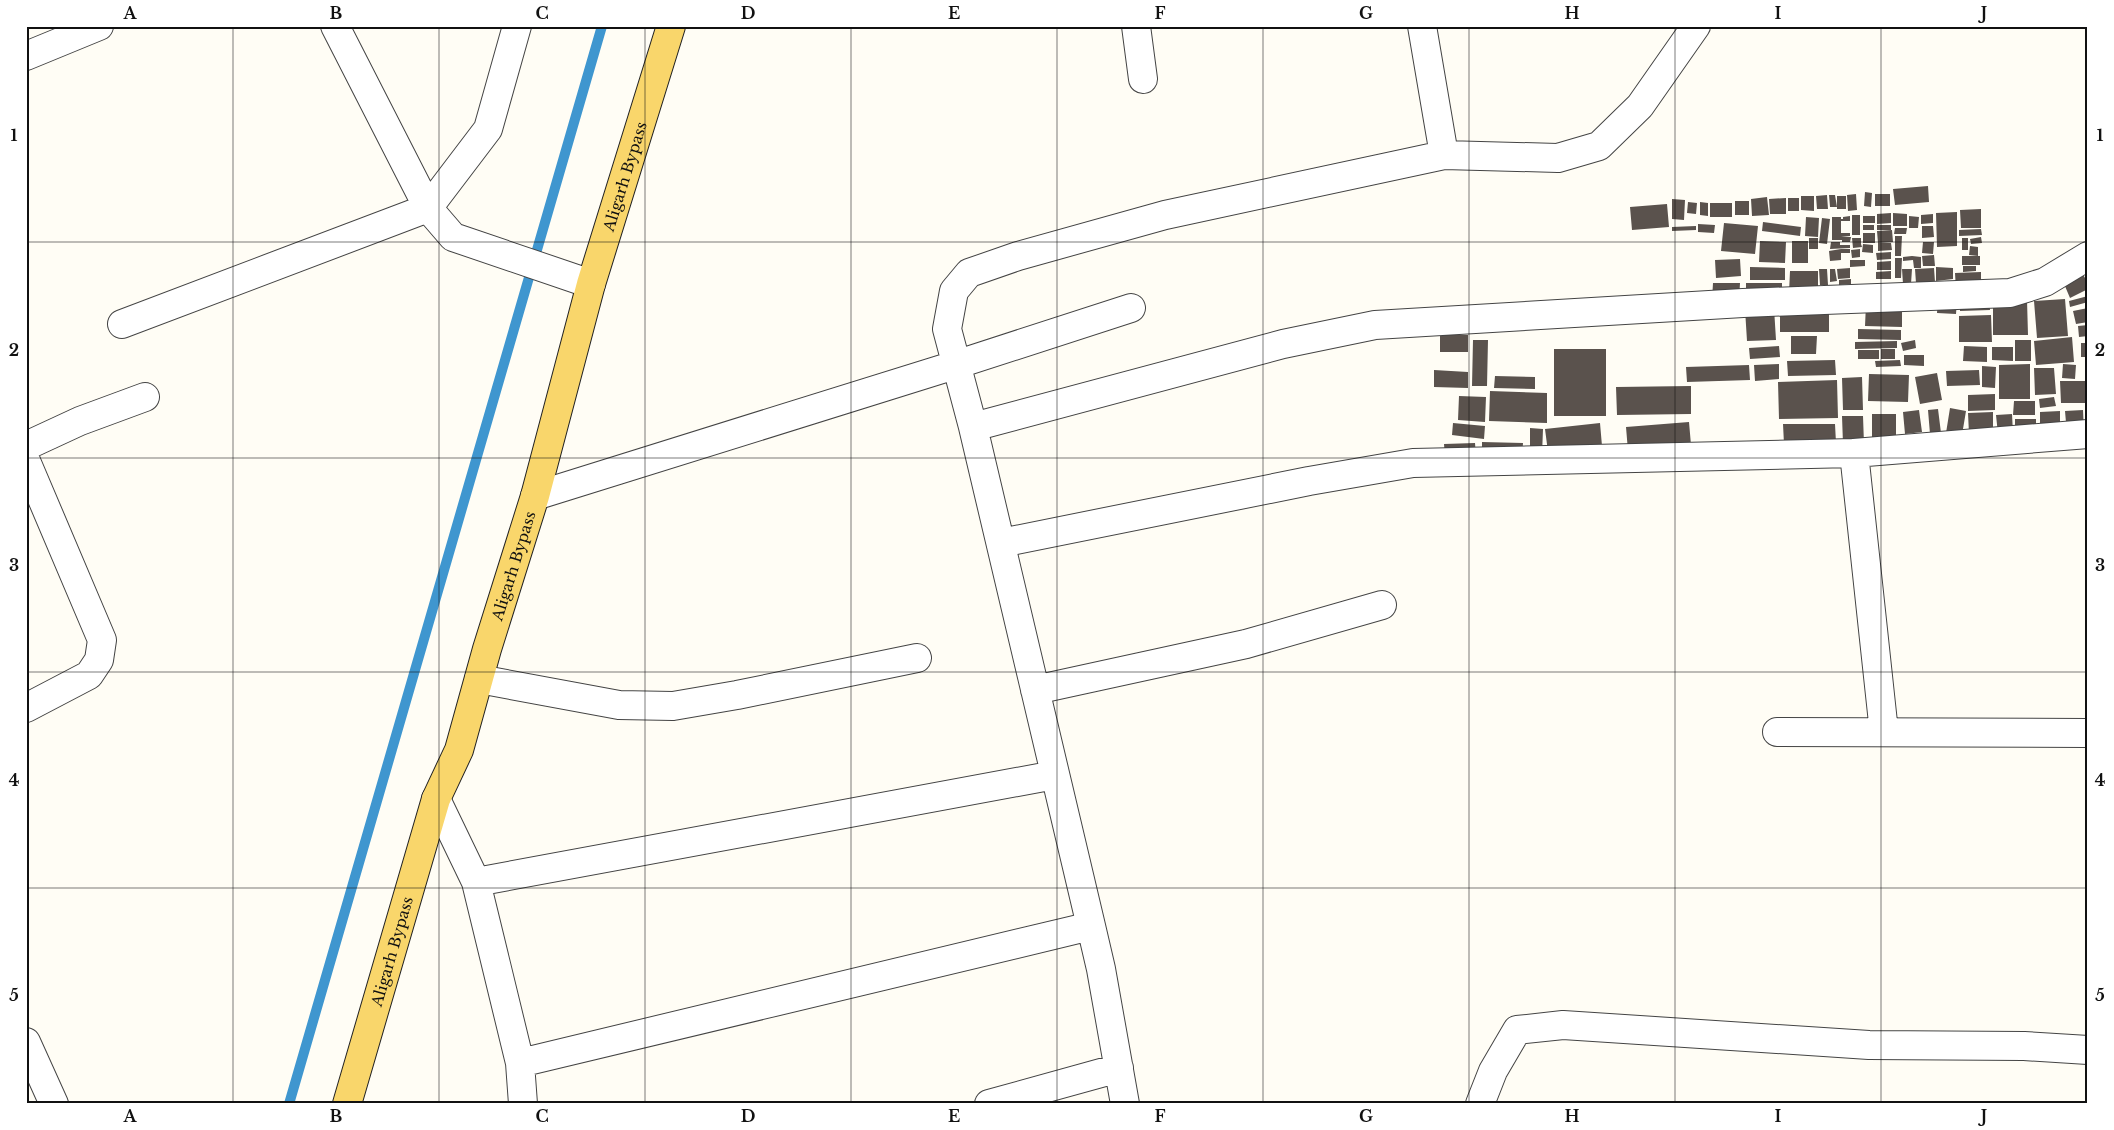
<svg xmlns="http://www.w3.org/2000/svg" width="2114" height="1130" viewBox="0 0 2114 1130" font-family="'Libre Baskerville',serif">
<style>
.lines{fill:none;stroke-linecap:round;stroke-linejoin:round}
.stream{stroke:#3f96cf;stroke-width:10}
.building{fill:#5a524d}
.minor-casing{stroke:#444;stroke-width:30}
.major-casing{stroke:#222;stroke-width:30}
.minor{stroke:#fff;stroke-width:28}
.major{stroke:#f9d66b;stroke-width:28}
.grid{fill:none;stroke:#111;stroke-width:1;stroke-opacity:0.55}
.labels{text-anchor:middle;dominant-baseline:central;stroke-width:5;stroke-linejoin:round;paint-order:stroke}
.street-label{font-size:15px;fill:#111;stroke:#fff}
.neatline{fill:none;stroke:#111;stroke-width:2}
.grid-label{font-size:16px;text-anchor:middle;font-weight:bold;fill:#111}
</style>
<rect width="100%" height="100%" fill="#fffdf5"/>
<g class="lines">
<path class="stream" d="M 289,1104 L 602,26"/>
</g>
<path class="building" d="M 1928,186 L 1929,202 L 1895,205 L 1893,189 Z
M 1865,192 L 1872,193 L 1871,207 L 1864,206 Z
M 1856,194 L 1857,210 L 1848,211 L 1847,195 Z
M 1875,194 L 1890,194 L 1890,206 L 1875,206 Z
M 1827,195 L 1828,209 L 1817,209 L 1816,196 Z
M 1829,195 L 1835,195 L 1837,207 L 1830,207 Z
M 1801,196 L 1814,196 L 1814,211 L 1801,210 Z
M 1837,196 L 1846,196 L 1846,209 L 1837,209 Z
M 1767,197 L 1769,215 L 1752,216 L 1751,199 Z
M 1786,198 L 1786,214 L 1770,214 L 1769,199 Z
M 1788,198 L 1799,198 L 1799,211 L 1788,211 Z
M 1672,199 L 1685,200 L 1684,220 L 1672,219 Z
M 1735,201 L 1749,201 L 1749,215 L 1735,215 Z
M 1688,202 L 1697,203 L 1696,214 L 1687,213 Z
M 1700,202 L 1708,203 L 1708,216 L 1700,215 Z
M 1710,203 L 1732,203 L 1732,217 L 1710,217 Z
M 1667,204 L 1669,227 L 1632,230 L 1630,207 Z
M 1981,209 L 1981,228 L 1961,228 L 1960,210 Z
M 1957,212 L 1957,246 L 1937,247 L 1936,213 Z
M 1891,213 L 1891,223 L 1877,224 L 1877,214 Z
M 1893,213 L 1907,214 L 1907,226 L 1893,226 Z
M 1933,214 L 1933,223 L 1921,224 L 1921,215 Z
M 1852,215 L 1860,215 L 1860,235 L 1852,235 Z
M 1850,216 L 1850,221 L 1841,221 L 1841,233 L 1850,233 L 1850,236 L 1841,237 L 1851,237 L 1850,242 L 1842,242 L 1842,240 L 1832,240 L 1832,217 L 1841,217 L 1841,219 L 1843,219 L 1843,217 Z
M 1863,216 L 1875,216 L 1875,223 L 1863,223 Z
M 1909,216 L 1919,217 L 1918,228 L 1909,228 Z
M 1806,217 L 1819,218 L 1818,237 L 1805,236 Z
M 1822,218 L 1830,219 L 1827,244 L 1819,243 Z
M 1763,222 L 1801,227 L 1800,236 L 1762,231 Z
M 1724,223 L 1758,226 L 1755,254 L 1721,251 Z
M 1698,224 L 1715,225 L 1714,233 L 1698,232 Z
M 1863,225 L 1874,225 L 1874,230 L 1863,230 Z
M 1877,225 L 1891,225 L 1891,230 L 1877,230 Z
M 1696,226 L 1696,230 L 1672,231 L 1672,227 Z
M 1922,226 L 1933,226 L 1934,237 L 1922,238 Z
M 1895,228 L 1907,228 L 1906,234 L 1894,234 Z
M 1981,229 L 1982,235 L 1959,236 L 1959,230 Z
M 1892,230 L 1893,242 L 1878,243 L 1877,231 Z
M 1863,233 L 1875,233 L 1875,243 L 1863,243 Z
M 1895,236 L 1902,236 L 1901,256 L 1895,256 Z
M 1981,237 L 1982,243 L 1971,244 L 1970,239 Z
M 1809,238 L 1818,238 L 1818,249 L 1809,249 Z
M 1852,238 L 1861,238 L 1861,244 L 1859,244 L 1861,244 L 1862,247 L 1853,248 Z
M 1962,238 L 1968,238 L 1968,250 L 1962,250 Z
M 1760,241 L 1786,242 L 1785,263 L 1759,262 Z
M 1792,241 L 1808,241 L 1808,263 L 1792,263 Z
M 1831,242 L 1840,242 L 1840,245 L 1850,245 L 1850,248 L 1830,249 Z
M 1923,242 L 1934,242 L 1933,254 L 1922,253 Z
M 1878,243 L 1891,243 L 1892,250 L 1878,251 Z
M 1863,244 L 1873,245 L 1873,253 L 1862,252 Z
M 1970,246 L 1978,247 L 1978,256 L 1969,255 Z
M 1841,249 L 1850,249 L 1850,253 L 1841,253 L 1841,260 L 1830,261 L 1829,251 Z
M 1860,249 L 1860,257 L 1852,258 L 1851,250 Z
M 1891,252 L 1891,259 L 1877,260 L 1876,253 Z
M 1934,255 L 1935,266 L 1923,266 L 1922,256 Z
M 1912,256 L 1921,257 L 1921,268 L 1914,268 L 1913,260 L 1903,261 L 1903,257 Z
M 1962,256 L 1980,256 L 1980,265 L 1962,265 Z
M 1895,258 L 1902,258 L 1901,278 L 1895,278 Z
M 1740,259 L 1741,276 L 1716,278 L 1715,260 Z
M 1850,260 L 1865,260 L 1865,266 L 1850,267 Z
M 1891,261 L 1891,270 L 1877,270 L 1877,262 Z
M 1963,266 L 1976,266 L 1976,271 L 1963,272 Z
M 1750,267 L 1785,268 L 1785,280 L 1750,280 Z
M 1936,267 L 1953,268 L 1953,279 L 1936,281 Z
M 1850,268 L 1850,278 L 1838,279 L 1837,269 Z
M 1934,268 L 1935,282 L 1916,283 L 1915,269 Z
M 1819,269 L 1827,269 L 1828,285 L 1820,285 Z
M 1830,269 L 1835,269 L 1837,281 L 1830,282 Z
M 1902,269 L 1912,269 L 1911,284 L 1903,284 Z
M 2081,270 L 2088,284 L 2088,289 L 2070,298 L 2062,279 Z
M 1790,271 L 1818,271 L 1818,294 L 1789,293 Z
M 1891,271 L 1891,279 L 1876,279 L 1876,272 Z
M 1981,272 L 1981,289 L 1956,290 L 1955,273 Z
M 1851,279 L 1851,284 L 1839,285 L 1839,280 Z
M 1713,283 L 1740,283 L 1739,300 L 1712,300 Z
M 1746,283 L 1782,283 L 1782,299 L 1746,299 Z
M 2088,296 L 2088,302 L 2070,307 L 2069,301 Z
M 1938,298 L 1957,300 L 1956,314 L 1937,313 Z
M 2065,299 L 2068,336 L 2037,338 L 2034,301 Z
M 1989,300 L 1990,310 L 1960,311 L 1960,301 Z
M 2027,300 L 2028,335 L 1993,335 L 1993,301 Z
M 1866,304 L 1902,306 L 1902,327 L 1865,326 Z
M 1829,307 L 1829,332 L 1780,332 L 1780,308 Z
M 1774,308 L 1776,340 L 1747,341 L 1745,309 Z
M 2088,308 L 2088,322 L 2076,324 L 2073,311 Z
M 1991,315 L 1992,342 L 1959,342 L 1959,316 Z
M 2088,325 L 2088,336 L 2079,337 L 2078,326 Z
M 1858,329 L 1901,330 L 1901,340 L 1858,339 Z
M 1440,335 L 1468,335 L 1468,352 L 1440,352 Z
M 1791,336 L 1817,336 L 1816,354 L 1791,354 Z
M 2072,337 L 2074,362 L 2036,365 L 2034,341 Z
M 1473,340 L 1488,340 L 1487,386 L 1472,386 Z
M 1915,340 L 1916,348 L 1903,351 L 1901,343 Z
M 2015,340 L 2031,340 L 2031,361 L 2015,361 Z
M 1897,341 L 1897,348 L 1855,349 L 1855,342 Z
M 2081,343 L 2088,343 L 2088,357 L 2081,357 Z
M 1779,346 L 1780,357 L 1750,359 L 1749,348 Z
M 1964,346 L 1987,347 L 1987,362 L 1963,361 Z
M 1992,347 L 2013,347 L 2013,361 L 1992,360 Z
M 1554,349 L 1606,349 L 1606,416 L 1554,416 Z
M 1881,349 L 1895,349 L 1895,359 L 1881,359 Z
M 1858,350 L 1879,350 L 1879,359 L 1858,359 Z
M 1904,355 L 1924,355 L 1924,366 L 1904,365 Z
M 1835,360 L 1836,375 L 1788,376 L 1787,361 Z
M 1900,360 L 1901,366 L 1876,367 L 1875,361 Z
M 1779,364 L 1779,379 L 1755,381 L 1754,365 Z
M 2030,364 L 2030,399 L 1999,399 L 1999,365 Z
M 2063,364 L 2076,365 L 2075,379 L 2062,378 Z
M 1749,365 L 1750,380 L 1687,382 L 1686,367 Z
M 1982,366 L 1996,367 L 1995,388 L 1982,387 Z
M 2034,368 L 2054,368 L 2056,394 L 2035,395 Z
M 1434,370 L 1468,372 L 1468,388 L 1434,387 Z
M 1979,370 L 1980,385 L 1947,386 L 1946,371 Z
M 1937,373 L 1942,400 L 1920,404 L 1915,377 Z
M 1869,374 L 1909,375 L 1908,402 L 1868,401 Z
M 1495,376 L 1535,377 L 1535,389 L 1494,388 Z
M 1862,377 L 1863,410 L 1843,410 L 1842,378 Z
M 1837,380 L 1838,418 L 1779,419 L 1778,382 Z
M 2060,381 L 2085,381 L 2085,403 L 2061,403 Z
M 1691,386 L 1691,414 L 1617,415 L 1616,387 Z
M 1490,391 L 1547,393 L 1547,423 L 1489,421 Z
M 1995,394 L 1995,410 L 1968,411 L 1968,395 Z
M 1459,396 L 1486,397 L 1485,422 L 1458,420 Z
M 2054,397 L 2056,406 L 2040,408 L 2039,399 Z
M 2014,401 L 2035,401 L 2035,415 L 2013,415 Z
M 1950,408 L 1966,411 L 1962,435 L 1946,433 Z
M 1938,409 L 1941,433 L 1930,434 L 1928,410 Z
M 1919,410 L 1922,432 L 1905,434 L 1903,412 Z
M 2083,410 L 2084,432 L 2067,434 L 2065,411 Z
M 2060,411 L 2060,432 L 2040,433 L 2040,412 Z
M 1993,412 L 1993,433 L 1969,434 L 1968,413 Z
M 1872,414 L 1896,414 L 1896,447 L 1872,447 Z
M 2012,414 L 2013,433 L 1998,434 L 1996,415 Z
M 1842,416 L 1863,416 L 1864,444 L 1843,444 Z
M 2015,419 L 2036,419 L 2036,433 L 2015,433 Z
M 1689,422 L 1691,445 L 1628,451 L 1626,427 Z
M 1453,423 L 1485,426 L 1484,439 L 1452,435 Z
M 1600,423 L 1602,446 L 1548,452 L 1545,429 Z
M 1783,424 L 1835,424 L 1836,443 L 1784,444 Z
M 1530,428 L 1543,429 L 1542,455 L 1530,455 Z
M 1482,442 L 1523,443 L 1522,457 L 1482,456 Z
M 1475,443 L 1476,456 L 1445,457 L 1444,444 Z"/>
<g class="lines">
<g class="minor-casing">
<path id="minor" d="M 335,26 L 428,208 L 453,237 L 591,284
M 1136,26 L 1143,79
M 1422,26 L 1444,155
M 26,56 L 99,26
M 122,324 L 428,208 L 488,129 L 517,26
M 973,427 L 1283,344 L 1375,325 L 1743,303 L 2010,293 L 2045,282 L 2088,256
M 26,446 L 80,421 L 145,397
M 1854,453 L 1884,732
M 26,461 L 102,640 L 99,660 L 89,675 L 26,708
M 535,496 L 955,365 L 1131,308
M 1001,543 L 1309,481 L 1413,463 L 1854,453 L 2088,434
M 479,679 L 619,705 L 673,706 L 737,695 L 917,658
M 1035,690 L 1246,644 L 1382,605
M 1777,732 L 2088,733
M 436,799 L 476,882 L 520,1063 L 523,1104
M 476,882 L 1055,775
M 26,1042 L 54,1104
M 520,1063 L 1091,926
M 989,1104 L 1119,1068
M 1125,1104 L 1101,969 L 1091,926 L 973,427 L 947,329 L 954,291 L 969,273 L 1018,256 L 1165,215 L 1444,155 L 1558,158 L 1599,146 L 1640,106 L 1696,26
M 1480,1104 L 1493,1071 L 1517,1030 L 1563,1025 L 1869,1045 L 2024,1046 L 2088,1050"/>
</g>
<g class="major-casing">
<g id="major">
<path id="s1" d="M 347,1104 L 436,799 L 459,750 L 487,649 L 535,496 L 591,284 L 671,26"/>
</g>
</g>
<use href="#minor" class="minor"/>
<use href="#major" class="major"/>
</g>
<path class="grid" d="M 233,26 L 233,1104M 439,26 L 439,1104M 645,26 L 645,1104M 851,26 L 851,1104M 1057,26 L 1057,1104M 1263,26 L 1263,1104M 1469,26 L 1469,1104M 1675,26 L 1675,1104M 1881,26 L 1881,1104M 26,242 L 2088,242M 26,458 L 2088,458M 26,672 L 2088,672M 26,888 L 2088,888"/>
<g class="labels">
<g class="street-label">
<text stroke="none"><textPath href="#s1" startOffset="969">Aligarh Bypass</textPath></text>
<text stroke="none"><textPath href="#s1" startOffset="564">Aligarh Bypass</textPath></text>
<text stroke="none"><textPath href="#s1" startOffset="159">Aligarh Bypass</textPath></text>
</g>
</g>
<rect width="2114" height="1130" fill="none" stroke="#ffffff" stroke-width="55"/>
<rect x="28" y="28" width="2058" height="1074" class="neatline"/>
<g class="grid-label">
<text x="130" y="19">A</text>
<text x="336" y="19">B</text>
<text x="542" y="19">C</text>
<text x="748" y="19">D</text>
<text x="954" y="19">E</text>
<text x="1160" y="19">F</text>
<text x="1366" y="19">G</text>
<text x="1572" y="19">H</text>
<text x="1778" y="19">I</text>
<text x="1984" y="19">J</text>
<text x="14" y="141">1</text>
<text x="2100" y="141">1</text>
<text x="14" y="356">2</text>
<text x="2100" y="356">2</text>
<text x="14" y="571">3</text>
<text x="2100" y="571">3</text>
<text x="14" y="786">4</text>
<text x="2100" y="786">4</text>
<text x="14" y="1001">5</text>
<text x="2100" y="1001">5</text>
<text x="130" y="1122">A</text>
<text x="336" y="1122">B</text>
<text x="542" y="1122">C</text>
<text x="748" y="1122">D</text>
<text x="954" y="1122">E</text>
<text x="1160" y="1122">F</text>
<text x="1366" y="1122">G</text>
<text x="1572" y="1122">H</text>
<text x="1778" y="1122">I</text>
<text x="1984" y="1122">J</text>
</g>
</svg>
